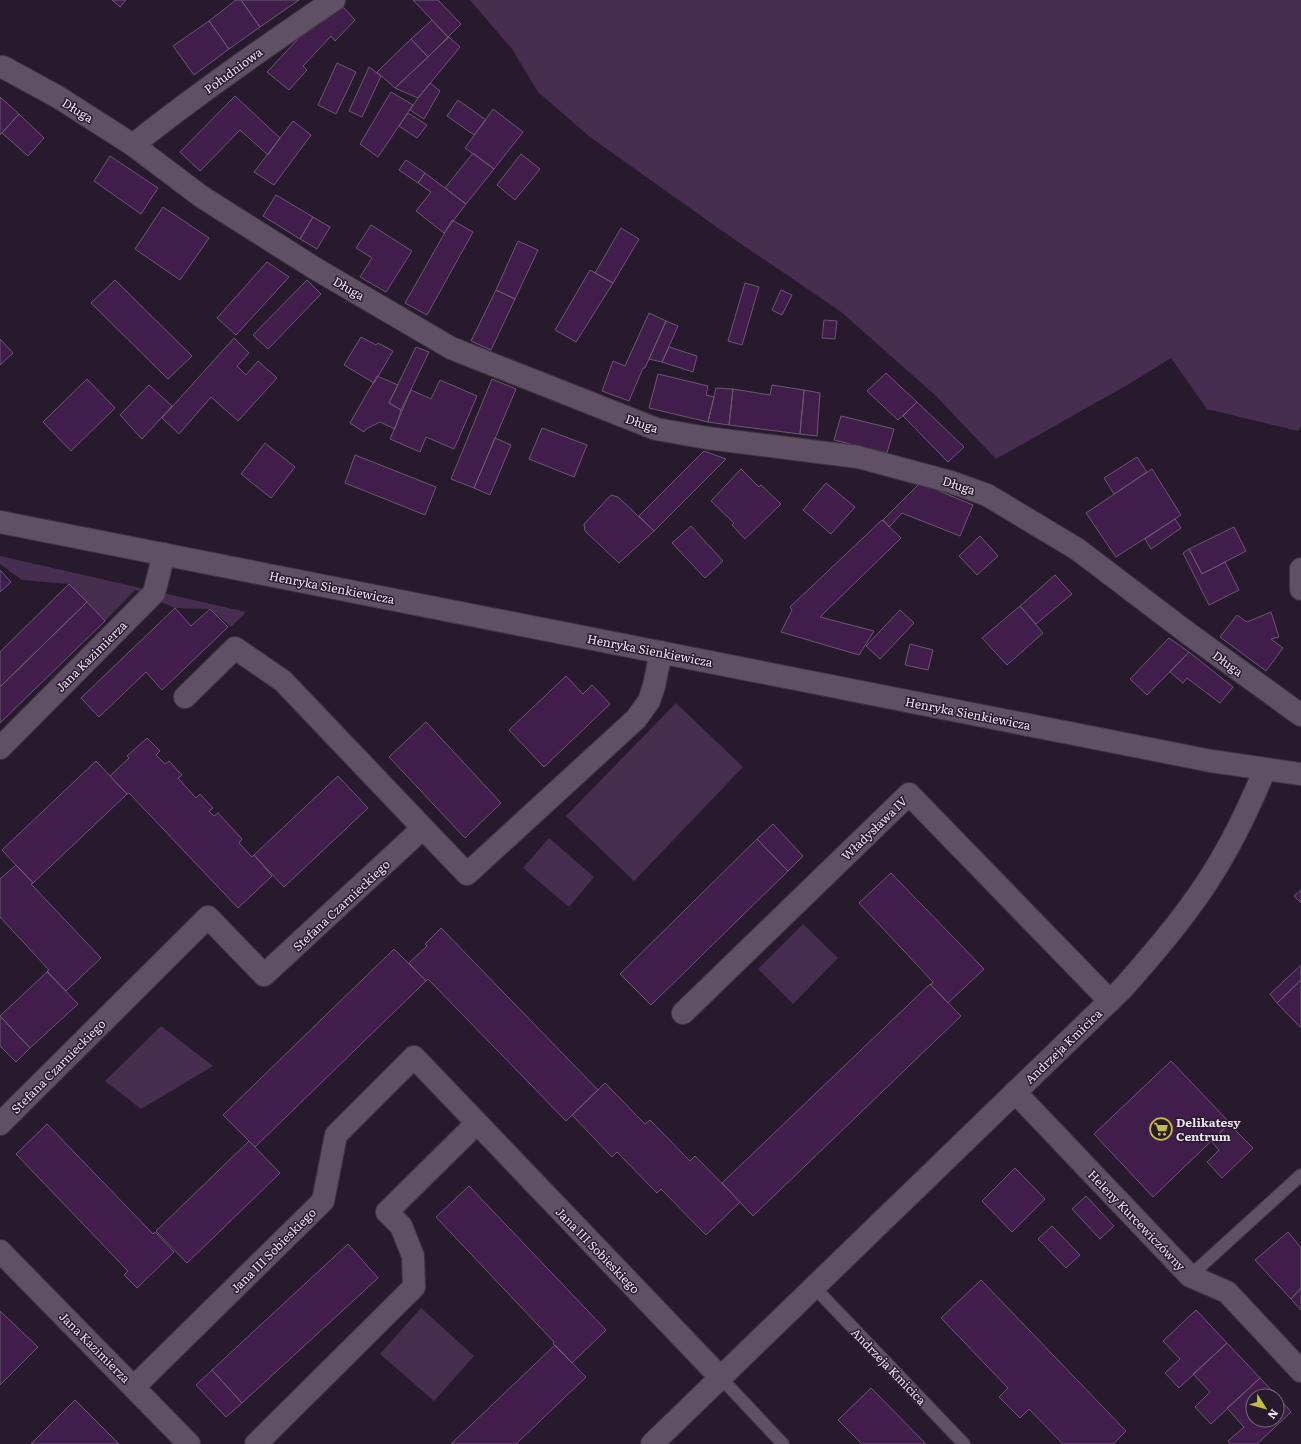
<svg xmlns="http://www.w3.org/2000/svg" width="1301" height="1444" viewBox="0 0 1301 1444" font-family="Literata,serif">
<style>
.green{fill:#472e50}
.building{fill:#411d4c;stroke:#69596e}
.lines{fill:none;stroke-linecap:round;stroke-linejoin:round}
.service-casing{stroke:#413645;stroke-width:14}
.minor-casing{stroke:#413645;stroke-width:24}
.tertiary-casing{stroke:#413645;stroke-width:24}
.service{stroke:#605065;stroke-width:12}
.minor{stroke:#605065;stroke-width:22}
.tertiary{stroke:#605065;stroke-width:22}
.labels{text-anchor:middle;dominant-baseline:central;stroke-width:3;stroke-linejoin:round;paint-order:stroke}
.street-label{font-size:12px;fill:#ede3f0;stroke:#281a2d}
.poi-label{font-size:12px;font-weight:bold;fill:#ede3f0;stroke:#281a2d;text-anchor:start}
</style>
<rect width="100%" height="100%" fill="#281a2d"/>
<path class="green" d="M 470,0 L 1301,0 L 1301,426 L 1298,431 L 1207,409 L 1171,358 L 1129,384 L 996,459 L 935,395 L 840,311 L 728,235 L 590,137 L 538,92 L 512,49 Z
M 0,556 L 246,612 L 231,627 L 210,609 L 175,608 L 135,590 L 105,621 L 69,584 L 22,580 L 0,564 Z
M 676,703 L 743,767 L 634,881 L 566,816 Z
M 549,838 L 594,877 L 569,907 L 523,868 Z
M 803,924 L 838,958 L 793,1004 L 758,969 Z
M 161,1026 L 213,1066 L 141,1109 L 105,1081 Z
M 421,1308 L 474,1356 L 434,1401 L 380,1354 Z"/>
<path class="building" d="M 112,0 L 126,0 L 120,7 Z
M 236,0 L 241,0 L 260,27 L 229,49 L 209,21 Z
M 241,0 L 299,0 L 260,27 Z
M 413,0 L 438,0 L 461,24 L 448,37 Z
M 343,7 L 355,20 L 335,41 L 331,36 L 303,66 L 307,70 L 289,90 L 267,72 L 300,37 Z
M 432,20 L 448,37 L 428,57 L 411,39 Z
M 209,21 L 229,49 L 194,75 L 173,46 Z
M 449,37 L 460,47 L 418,98 L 395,88 Z
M 411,39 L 428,57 L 395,88 L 377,72 Z
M 337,63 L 356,72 L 336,114 L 318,105 Z
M 369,67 L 381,76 L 362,117 L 349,111 Z
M 430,83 L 440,91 L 424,119 L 410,110 L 418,98 Z
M 391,92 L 413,105 L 378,157 L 360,144 Z
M 235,96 L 280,138 L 268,155 L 240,130 L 200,171 L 180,152 Z
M 0,97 L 19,114 L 0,135 Z
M 458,100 L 486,120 L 474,135 L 447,116 Z
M 493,109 L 523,132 L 494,169 L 465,148 Z
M 408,113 L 427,125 L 417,138 L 399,126 Z
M 19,114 L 44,138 L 28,156 L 2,133 Z
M 293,121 L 311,135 L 274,185 L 254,172 Z
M 473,153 L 494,169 L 466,204 L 445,188 Z
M 521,154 L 540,169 L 515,200 L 497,185 Z
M 110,156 L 158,188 L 141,214 L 94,181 Z
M 406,160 L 425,173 L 418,183 L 399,170 Z
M 425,173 L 466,204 L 444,233 L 416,211 L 431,192 L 418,183 Z
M 276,195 L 313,217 L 300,239 L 263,216 Z
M 163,207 L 209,238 L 180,280 L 135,249 Z
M 313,217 L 330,227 L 317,249 L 300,239 Z
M 452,220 L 473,232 L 427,315 L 405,303 Z
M 371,225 L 412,251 L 386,292 L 360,277 L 372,258 L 356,248 Z
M 621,228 L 639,239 L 613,283 L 595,273 Z
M 518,241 L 538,250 L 515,299 L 496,290 Z
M 267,262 L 289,277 L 236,335 L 217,318 Z
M 590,270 L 613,283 L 576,342 L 555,330 Z
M 115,280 L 192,356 L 168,379 L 91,303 Z
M 307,280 L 321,294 L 268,349 L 253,335 Z
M 745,283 L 759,287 L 742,345 L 728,341 Z
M 496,290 L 515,299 L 491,350 L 471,341 Z
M 781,290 L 792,295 L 782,315 L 772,310 Z
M 649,313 L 666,321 L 645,368 L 643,368 L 629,401 L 602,391 L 613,361 L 625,366 Z
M 824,320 L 837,321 L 835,339 L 822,338 Z
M 666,321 L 678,326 L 662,362 L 649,359 Z
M 361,337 L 376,345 L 378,343 L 393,351 L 374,383 L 344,365 Z
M 234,338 L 249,353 L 237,366 L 246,375 L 258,361 L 277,378 L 238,421 L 211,397 L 179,434 L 162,418 Z
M 0,339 L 13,353 L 0,365 Z
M 416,347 L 429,352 L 401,410 L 389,403 Z
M 669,347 L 697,356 L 693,372 L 662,362 Z
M 886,373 L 917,402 L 898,420 L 867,391 Z
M 658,374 L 708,386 L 706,395 L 714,397 L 708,422 L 649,408 Z
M 377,376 L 398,385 L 389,403 L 401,410 L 395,429 L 380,422 L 366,429 L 364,432 L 350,423 Z
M 87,379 L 115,408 L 71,451 L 43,422 Z
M 492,379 L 516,389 L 474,488 L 451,479 Z
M 440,380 L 477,396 L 454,449 L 426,437 L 420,452 L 390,439 L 411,390 L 431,399 Z
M 149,385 L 172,406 L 142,439 L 120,415 Z
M 772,385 L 804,390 L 800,434 L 729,425 L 733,389 L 770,395 Z
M 716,388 L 733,389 L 729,425 L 708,422 Z
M 804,390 L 820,393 L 817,436 L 800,434 Z
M 917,402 L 964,447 L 948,462 L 903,416 Z
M 841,416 L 894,429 L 887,453 L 834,440 Z
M 542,428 L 587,445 L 574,477 L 529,459 Z
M 495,438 L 511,445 L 490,495 L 474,488 Z
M 265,443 L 295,467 L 271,498 L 241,474 Z
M 704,451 L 726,459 L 654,531 L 639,516 Z
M 355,455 L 436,487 L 425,515 L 345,483 Z
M 1137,457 L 1147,472 L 1114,494 L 1104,478 Z
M 741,469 L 759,487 L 761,485 L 781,504 L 745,539 L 732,525 L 734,523 L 711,501 Z
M 1152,469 L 1181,515 L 1116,557 L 1086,513 Z
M 826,483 L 855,507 L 831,534 L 803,510 Z
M 920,483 L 973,505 L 960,536 L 902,513 L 889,527 L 883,520 Z
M 611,495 L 618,497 L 654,531 L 619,563 L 585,531 L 584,524 Z
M 1175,519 L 1181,528 L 1151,549 L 1145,539 Z
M 882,520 L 901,538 L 820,617 L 874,631 L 859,655 L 781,632 L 792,610 L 790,607 Z
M 691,526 L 723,561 L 705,578 L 672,543 Z
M 1234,527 L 1246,551 L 1202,574 L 1189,549 Z
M 980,536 L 998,556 L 977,575 L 959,556 Z
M 1189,549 L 1202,574 L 1225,562 L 1239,590 L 1209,605 L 1183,553 Z
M 0,570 L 11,582 L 0,592 Z
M 1055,575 L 1072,594 L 1036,624 L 1020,606 Z
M 69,584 L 87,602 L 0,687 L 0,652 Z
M 87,602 L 105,621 L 0,723 L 0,687 Z
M 1020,606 L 1043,633 L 1007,665 L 982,638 Z
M 175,608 L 191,626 L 210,609 L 228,627 L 162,690 L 146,672 L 99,717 L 81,698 Z
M 900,610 L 914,623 L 880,659 L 866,646 Z
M 1271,612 L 1279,637 L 1271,639 L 1283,648 L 1266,671 L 1220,637 L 1237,615 L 1247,622 Z
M 1169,638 L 1189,652 L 1147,695 L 1130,679 Z
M 910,644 L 933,650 L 928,670 L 905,665 Z
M 1189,652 L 1233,687 L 1220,703 L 1187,678 L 1183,683 L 1170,672 Z
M 566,676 L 583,694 L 592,685 L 610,704 L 544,767 L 509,730 Z
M 426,722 L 501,803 L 465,838 L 389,757 Z
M 147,738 L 160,751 L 156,755 L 165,764 L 169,761 L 182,775 L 178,778 L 196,798 L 200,794 L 213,808 L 209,811 L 214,816 L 218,813 L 242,839 L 239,843 L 252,857 L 254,855 L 272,876 L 238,908 L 129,793 L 127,794 L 110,776 L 129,758 L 127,756 Z
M 96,761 L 127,794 L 33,883 L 2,850 Z
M 338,776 L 368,808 L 284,887 L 254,855 Z
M 773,824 L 803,856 L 788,871 L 757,839 Z
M 757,839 L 788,871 L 651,1005 L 620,974 Z
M 16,865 L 33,883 L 31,884 L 101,958 L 66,991 L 47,971 L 49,970 L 0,917 L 0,879 Z
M 891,873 L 984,969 L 948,1003 L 931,985 L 933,982 L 859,903 Z
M 1301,890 L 1301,903 L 1294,896 Z
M 441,928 L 598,1090 L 566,1121 L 428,979 L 426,981 L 409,963 L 427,946 L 425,944 Z
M 394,949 L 426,981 L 255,1147 L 223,1115 Z
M 1301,965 L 1301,980 L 1277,1003 L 1270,994 Z
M 47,972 L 78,1004 L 30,1048 L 0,1016 Z
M 1301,980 L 1301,1028 L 1277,1003 Z
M 930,984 L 961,1016 L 753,1216 L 722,1183 Z
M 0,1016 L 30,1048 L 16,1062 L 0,1046 Z
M 1171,1061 L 1230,1123 L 1153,1197 L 1094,1134 Z
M 605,1083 L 645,1124 L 650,1120 L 690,1161 L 695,1156 L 740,1202 L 706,1235 L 661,1189 L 657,1193 L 617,1152 L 612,1157 L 572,1115 Z
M 47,1124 L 153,1234 L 155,1232 L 174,1252 L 137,1288 L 124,1275 L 128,1271 L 16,1154 Z
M 1229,1124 L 1253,1148 L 1222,1178 L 1207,1162 L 1219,1150 L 1211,1141 Z
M 249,1141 L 280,1173 L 187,1263 L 156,1231 Z
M 1015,1168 L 1045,1199 L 1012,1232 L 982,1201 Z
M 469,1186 L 606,1330 L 572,1363 L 553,1344 L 554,1342 L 436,1217 Z
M 1086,1196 L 1114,1226 L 1100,1239 L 1072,1209 Z
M 1052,1226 L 1080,1255 L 1066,1268 L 1038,1239 Z
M 1288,1232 L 1301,1248 L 1301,1288 L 1291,1299 L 1255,1260 Z
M 348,1244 L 378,1278 L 242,1403 L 212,1370 Z
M 981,1280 L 1126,1431 L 1113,1444 L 1063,1444 L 1029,1409 L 1020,1418 L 999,1397 L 1008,1388 L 941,1318 Z
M 1301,1288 L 1301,1310 L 1291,1299 Z
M 1196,1310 L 1227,1343 L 1179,1388 L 1165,1373 L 1180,1359 L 1163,1341 Z
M 0,1311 L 38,1347 L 0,1385 Z
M 1227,1343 L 1260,1378 L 1211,1424 L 1195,1407 L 1210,1392 L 1193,1374 Z
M 555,1345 L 586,1377 L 516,1444 L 451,1444 Z
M 212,1370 L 242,1403 L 226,1417 L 196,1385 Z
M 1260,1378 L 1277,1396 L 1253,1396 L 1253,1420 L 1277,1420 L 1277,1396 L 1291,1412 L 1257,1444 L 1230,1444 L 1228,1441 L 1244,1427 L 1227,1408 Z
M 871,1388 L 926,1444 L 862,1444 L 838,1420 Z
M 75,1400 L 119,1444 L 31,1444 Z"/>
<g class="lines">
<g class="service-casing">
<path id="service" d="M 1190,1276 L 1301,1175
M 814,1287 L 964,1444
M 720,1377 L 783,1444"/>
</g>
<g class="minor-casing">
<path id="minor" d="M 0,67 L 3,67 L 58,97 L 133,145 L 202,197 L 316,269 L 451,348 L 656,429 L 707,438 L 858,457 L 951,482 L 987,495 L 1077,549 L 1189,634 L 1301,715
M 133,145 C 198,93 266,46 334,0
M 1301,569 L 1301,589
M 185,697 L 235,648 L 283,681 L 423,828
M 0,748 L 154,593 L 164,554
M 683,1013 L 909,794 L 1110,1001
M 1015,1092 L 1190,1276 L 1227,1292 L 1301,1371
M 0,1124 L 208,917 L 264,975 L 423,828 L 467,874 L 636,719 L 649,701 L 654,686 L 661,652
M 0,1251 L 189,1444
M 134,1387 L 323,1201 L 336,1135 L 414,1057 L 720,1377
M 256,1444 L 414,1287 L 413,1256 L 401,1226 L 387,1212 L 477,1123
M 652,1444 L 1123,988 C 1146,962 1169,936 1189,908 C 1221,866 1245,818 1265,769"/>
</g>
<g class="tertiary-casing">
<path id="tertiary" d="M 0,522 L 1211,761 L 1301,774"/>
</g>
<use href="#service" class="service"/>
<use href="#minor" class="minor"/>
<use href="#tertiary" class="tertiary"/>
</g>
<defs>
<g id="supermarket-ring" transform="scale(1.15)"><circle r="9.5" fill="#281a2d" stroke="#c1bd40" stroke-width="1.5"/><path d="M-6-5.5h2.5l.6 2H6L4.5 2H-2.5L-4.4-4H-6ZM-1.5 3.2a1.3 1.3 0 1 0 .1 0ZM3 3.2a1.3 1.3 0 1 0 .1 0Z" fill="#c1bd40"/></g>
</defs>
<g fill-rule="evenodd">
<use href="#supermarket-ring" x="1161" y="1129"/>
</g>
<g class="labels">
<g class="street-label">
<text transform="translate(233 70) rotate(-36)">Południowa</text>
<text transform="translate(78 110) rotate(32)">Długa</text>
<text transform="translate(349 288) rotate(30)">Długa</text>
<text transform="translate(642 423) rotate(19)">Długa</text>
<text transform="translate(959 485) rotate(18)">Długa</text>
<text transform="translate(332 587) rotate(11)">Henryka Sienkiewicza</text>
<text transform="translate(650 650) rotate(11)">Henryka Sienkiewicza</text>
<text transform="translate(91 656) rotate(-45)">Jana Kazimierza</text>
<text transform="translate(1228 663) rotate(36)">Długa</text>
<text transform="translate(968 713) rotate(11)">Henryka Sienkiewicza</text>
<text transform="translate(874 828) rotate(-44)">Władysława IV</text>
<text transform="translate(341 905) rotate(-43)">Stefana Czarnieckiego</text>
<text transform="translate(1063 1046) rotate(-44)">Andrzeja Kmicica</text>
<text transform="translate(58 1066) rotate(-45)">Stefana Czarnieckiego</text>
<text transform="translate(1137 1220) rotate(46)">Heleny Kurcewiczówny</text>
<text transform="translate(273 1250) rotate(-45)">Jana III Sobieskiego</text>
<text transform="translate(598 1250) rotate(46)">Jana III Sobieskiego</text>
<text transform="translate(95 1347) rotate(45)">Jana Kazimierza</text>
<text transform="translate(889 1366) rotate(46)">Andrzeja Kmicica</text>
</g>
<g class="poi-label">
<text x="1176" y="1122">Delikatesy<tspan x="1176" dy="14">Centrum</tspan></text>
</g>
</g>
<g transform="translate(1265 1408) rotate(127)"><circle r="19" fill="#281a2d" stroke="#776a7b"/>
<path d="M0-3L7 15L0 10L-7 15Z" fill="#c1bd40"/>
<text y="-6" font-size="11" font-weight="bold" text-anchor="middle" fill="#ede3f0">N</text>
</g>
</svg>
